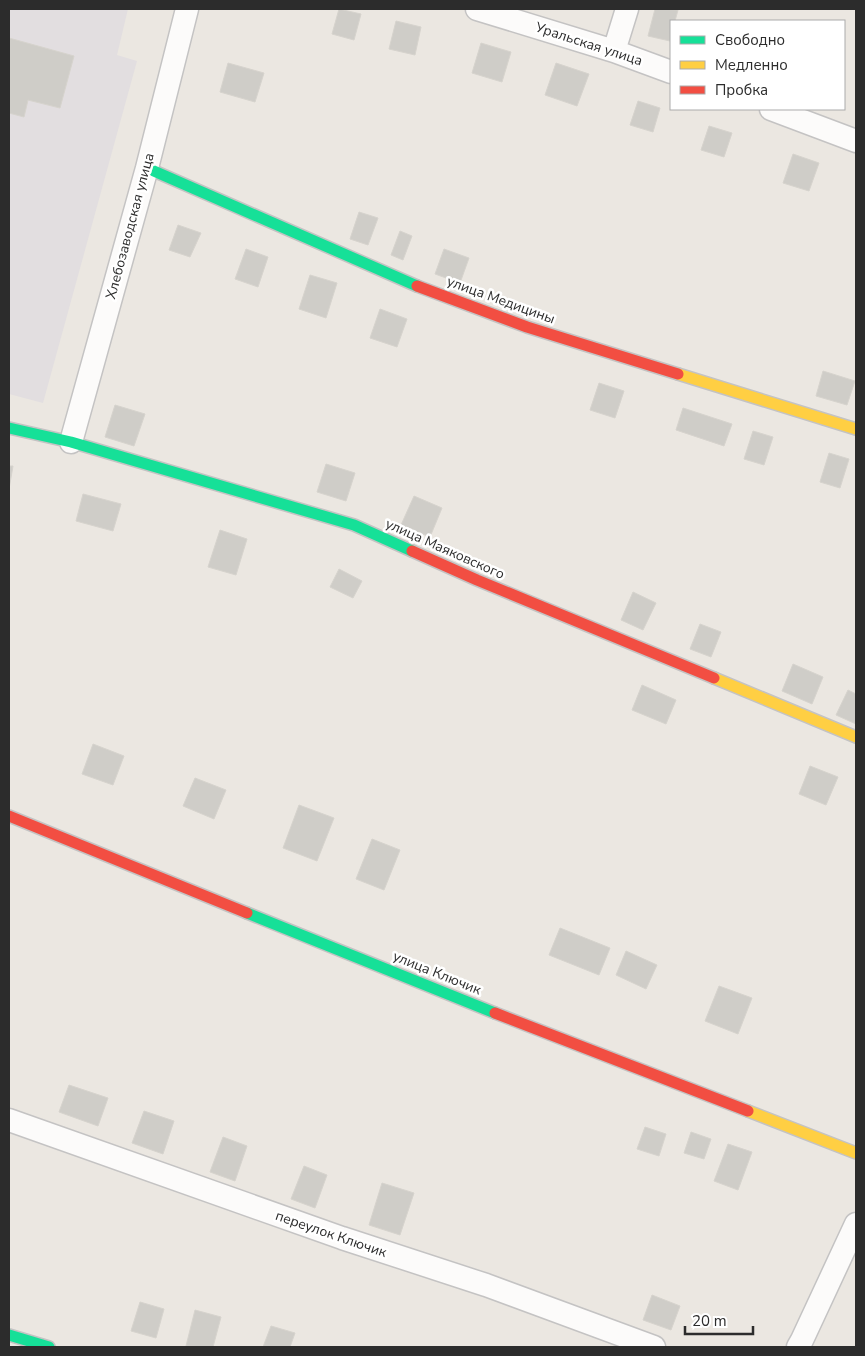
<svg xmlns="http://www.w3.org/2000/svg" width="865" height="1356" viewBox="0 0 865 1356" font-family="'Nunito Sans',sans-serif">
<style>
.industrial{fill:#e2dee0}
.building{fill:#cfcdc8;stroke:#d6d3cd}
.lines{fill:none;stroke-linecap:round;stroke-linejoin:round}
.street-casing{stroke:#c4c3c3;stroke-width:25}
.fast-casing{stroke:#c4c3c3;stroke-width:14}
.slow-casing{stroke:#c4c3c3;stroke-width:14}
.jam-casing{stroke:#c4c3c3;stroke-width:14}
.street{stroke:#fcfbfa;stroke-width:22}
.fast{stroke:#16e098;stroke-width:11}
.slow{stroke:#ffcf43;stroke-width:11}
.jam{stroke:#f24e42;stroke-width:11}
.labels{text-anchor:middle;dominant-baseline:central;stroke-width:5;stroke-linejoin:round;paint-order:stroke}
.street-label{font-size:14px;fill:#2c2c2c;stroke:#fff}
</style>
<rect width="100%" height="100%" fill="#ebe7e1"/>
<path class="industrial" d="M 9,9 L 128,9 L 117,55 L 137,61 L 43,403 L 9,394 Z"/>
<path class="building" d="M 339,9 L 361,14 L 354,40 L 332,34 Z
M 655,9 L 678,10 L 675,21 L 671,21 L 670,41 L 648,36 Z
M 396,21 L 421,27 L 415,55 L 389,49 Z
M 9,38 L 74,56 L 60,108 L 28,100 L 24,117 L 9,113 Z
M 481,43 L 511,52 L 502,82 L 472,73 Z
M 228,63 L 264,73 L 255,102 L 220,92 Z
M 556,63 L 589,74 L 577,106 L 545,95 Z
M 638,101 L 660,108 L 653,132 L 630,125 Z
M 709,126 L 732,133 L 724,157 L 701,150 Z
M 793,154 L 819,163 L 809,191 L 783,183 Z
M 359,212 L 378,218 L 368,245 L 350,239 Z
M 178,225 L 201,233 L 190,257 L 169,250 Z
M 400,231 L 412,236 L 403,260 L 391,255 Z
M 246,249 L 268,257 L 258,287 L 235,279 Z
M 444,249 L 469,258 L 460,283 L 435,274 Z
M 310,275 L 337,283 L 326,318 L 299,309 Z
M 380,309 L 407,319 L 397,347 L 370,338 Z
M 823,371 L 855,381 L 847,405 L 816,396 Z
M 599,383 L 624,391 L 615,418 L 590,410 Z
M 115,405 L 145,414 L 134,446 L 105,437 Z
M 683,408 L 732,424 L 724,446 L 676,430 Z
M 753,431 L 773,437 L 764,465 L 744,459 Z
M 829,453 L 849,459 L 840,488 L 820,482 Z
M 326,464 L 355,473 L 346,501 L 317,492 Z
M 9,466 L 13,466 L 9,489 Z
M 83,494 L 121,504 L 113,531 L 76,521 Z
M 414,496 L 442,508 L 430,537 L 401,525 Z
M 220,530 L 247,539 L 236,575 L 208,567 Z
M 339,569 L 362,581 L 353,598 L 330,587 Z
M 633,592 L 656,603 L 643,630 L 621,620 Z
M 700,624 L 721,632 L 711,657 L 690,649 Z
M 793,664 L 823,677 L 812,704 L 782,691 Z
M 642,685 L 676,700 L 666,724 L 632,710 Z
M 848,690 L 856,694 L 856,724 L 836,715 Z
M 93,744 L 124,756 L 113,785 L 82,774 Z
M 810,766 L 838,777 L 826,805 L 799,794 Z
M 195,778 L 226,790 L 214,819 L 183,806 Z
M 299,805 L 334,818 L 317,861 L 283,848 Z
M 372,839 L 400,850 L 384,890 L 356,879 Z
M 560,928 L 610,948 L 599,975 L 549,955 Z
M 626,951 L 657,965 L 646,989 L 616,975 Z
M 719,986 L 752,998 L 738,1034 L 705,1021 Z
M 69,1085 L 108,1098 L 98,1126 L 59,1112 Z
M 144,1111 L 174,1121 L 163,1154 L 132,1143 Z
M 645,1127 L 666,1134 L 659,1156 L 637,1149 Z
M 691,1132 L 711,1139 L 704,1159 L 684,1153 Z
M 223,1137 L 247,1146 L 235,1181 L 210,1172 Z
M 728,1144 L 752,1152 L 738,1190 L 714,1181 Z
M 304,1166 L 327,1175 L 315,1208 L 291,1199 Z
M 382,1183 L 414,1193 L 400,1235 L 369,1225 Z
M 652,1295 L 680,1306 L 671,1330 L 643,1320 Z
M 140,1302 L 164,1309 L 156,1338 L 131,1331 Z
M 195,1310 L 221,1317 L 213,1347 L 186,1346 Z
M 271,1326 L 295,1333 L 290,1347 L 263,1347 Z"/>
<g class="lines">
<g class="street-casing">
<path id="street" d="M 477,9 L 614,51 L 671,72
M 614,51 L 627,9
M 771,109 L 856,141
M 71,442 L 147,168 L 187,9
M 9,1120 L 342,1238 L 486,1285 L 654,1347
M 798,1347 L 802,1340 L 856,1224"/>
</g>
<g class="fast-casing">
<path id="fast" d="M 147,168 L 417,286
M 9,428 L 71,442 L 354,525 L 412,551
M 247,913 L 495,1013
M 9,1335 L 49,1347"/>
</g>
<g class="slow-casing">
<path id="slow" d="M 678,374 L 856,429
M 714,678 L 856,737
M 748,1111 L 856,1153"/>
</g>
<g class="jam-casing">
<path id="jam" d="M 417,286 L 527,327 L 678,374
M 412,551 L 477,580 L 714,678
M 9,816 L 247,913
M 495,1013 L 748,1111"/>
</g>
<use href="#street" class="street"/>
<use href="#fast" class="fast"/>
<use href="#slow" class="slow"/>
<use href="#jam" class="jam"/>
</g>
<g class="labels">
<g class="street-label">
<text transform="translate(589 44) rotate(18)">Уральская улица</text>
<text transform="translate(130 226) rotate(-75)">Хлебозаводская улица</text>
<text transform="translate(501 300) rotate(20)">улица Медицины</text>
<text transform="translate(445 549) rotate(24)">улица Маяковского</text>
<text transform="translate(437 973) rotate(22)">улица Ключик</text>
<text transform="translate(331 1234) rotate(19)">переулок Ключик</text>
</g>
</g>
<rect width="865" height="1356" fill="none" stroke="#2c2c2c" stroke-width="20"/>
<rect x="670" y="20" width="175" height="90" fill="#ffffff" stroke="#ababab"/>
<rect x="680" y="36" width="25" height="8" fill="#16e098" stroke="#ababab"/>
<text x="715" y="45" font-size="15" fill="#2c2c2c">Свободно</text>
<rect x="680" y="61" width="25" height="8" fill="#ffcf43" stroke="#ababab"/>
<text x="715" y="70" font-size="15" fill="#2c2c2c">Медленно</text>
<rect x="680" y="86" width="25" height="8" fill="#f24e42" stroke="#ababab"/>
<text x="715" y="95" font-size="15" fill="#2c2c2c">Пробка</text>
<path d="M685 1326v8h68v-8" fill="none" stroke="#2c2c2c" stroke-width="2.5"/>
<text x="692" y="1326" font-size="15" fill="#2c2c2c" stroke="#ffffff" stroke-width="4" paint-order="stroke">20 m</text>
</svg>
